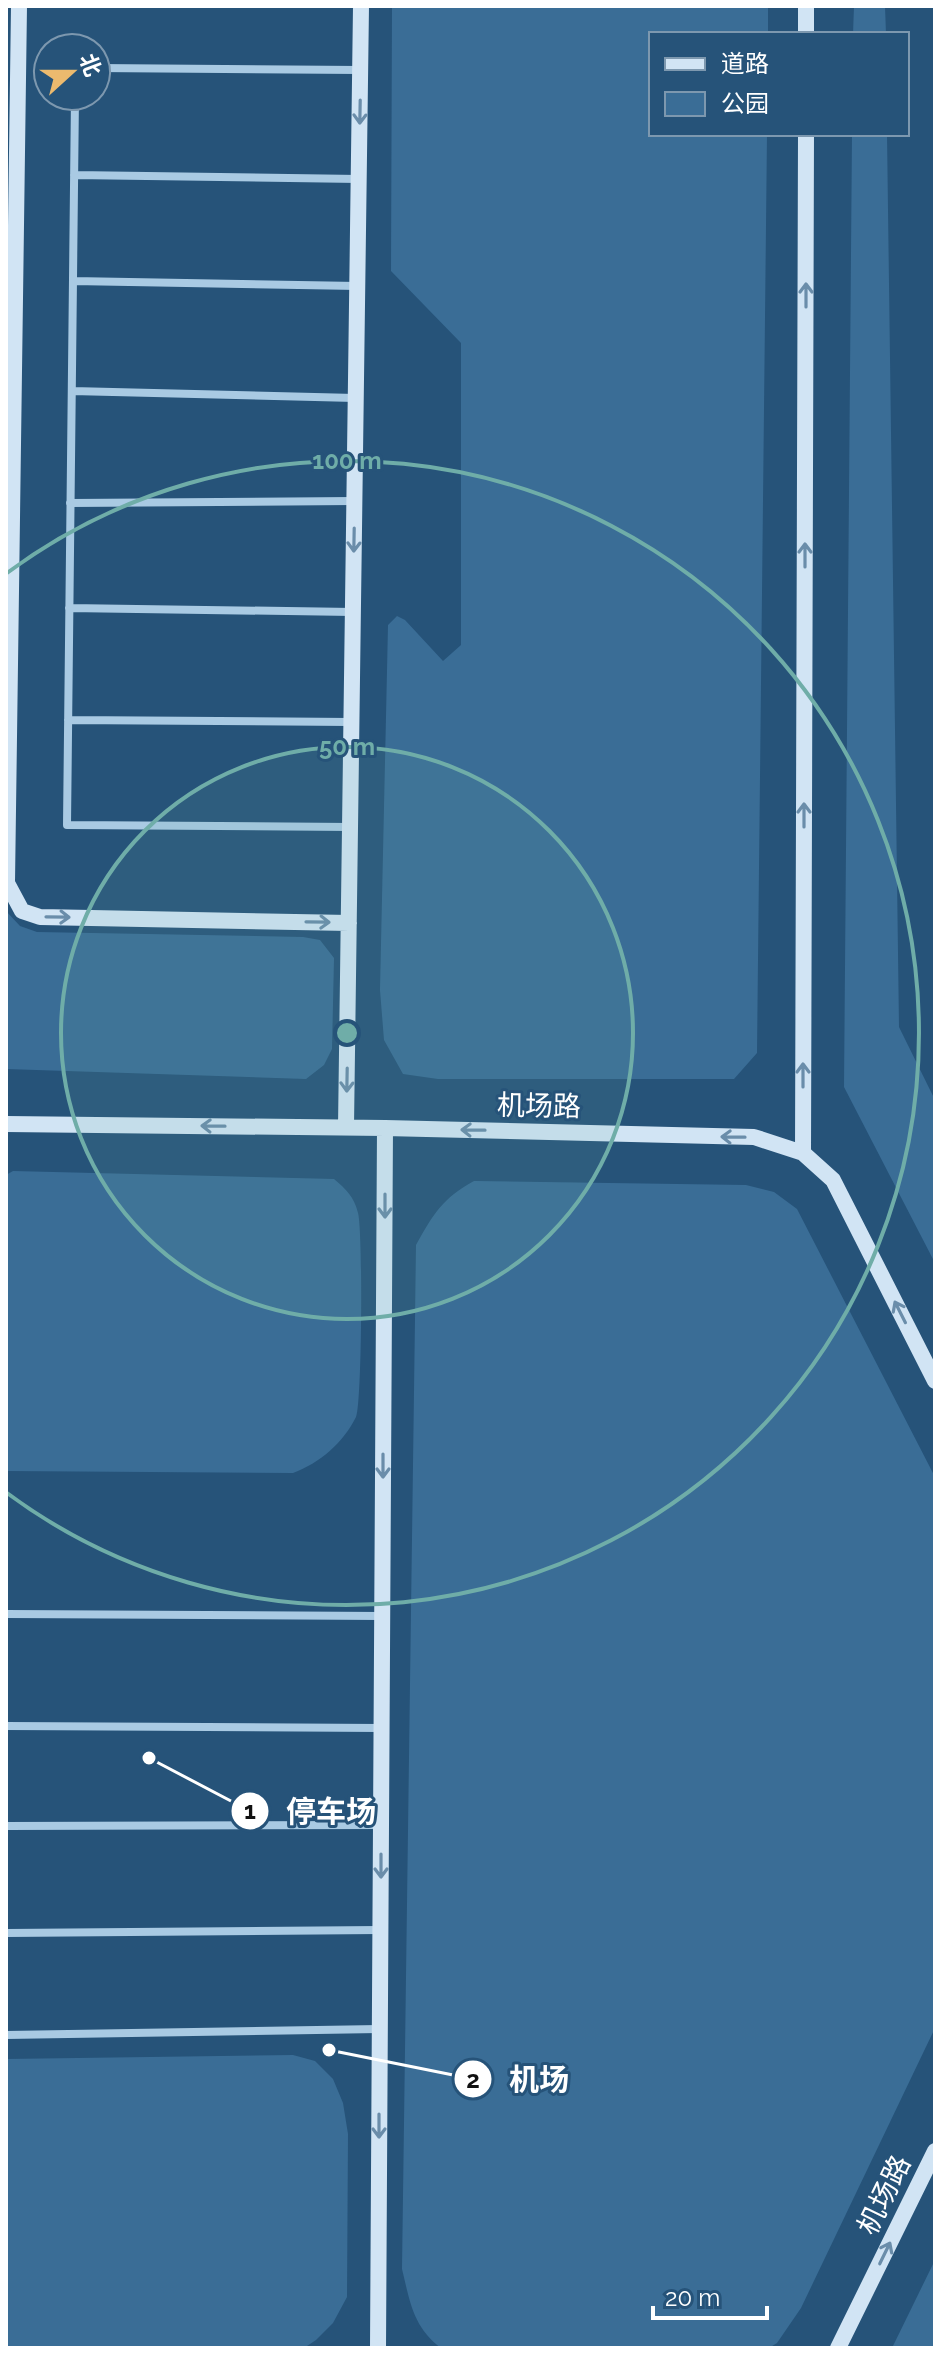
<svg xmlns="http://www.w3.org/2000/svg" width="941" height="2354" viewBox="0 0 941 2354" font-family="Raleway,'Noto Sans SC',sans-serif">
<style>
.green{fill:#3a6d96}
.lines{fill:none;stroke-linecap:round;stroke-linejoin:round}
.street{stroke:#a9cae3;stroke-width:8}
.secondary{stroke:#d1e4f4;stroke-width:16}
.oneway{stroke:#6a8daa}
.ring{fill:none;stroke:#6fada8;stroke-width:4}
.labels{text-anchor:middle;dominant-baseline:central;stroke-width:6;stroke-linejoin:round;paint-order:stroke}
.street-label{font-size:28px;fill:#fff;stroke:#265379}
.centre{fill:#6fada8;stroke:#265379;stroke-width:4}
.ring-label{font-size:24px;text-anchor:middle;font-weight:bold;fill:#6fada8;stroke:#265379;stroke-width:6;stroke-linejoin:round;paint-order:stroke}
.leader{fill:none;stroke:#fff;stroke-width:3}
.callout-dot{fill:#fff;stroke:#265379;stroke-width:3}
.mark-label{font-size:24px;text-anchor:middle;font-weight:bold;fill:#111}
.callout-label{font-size:30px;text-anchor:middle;font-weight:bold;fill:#fff;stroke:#265379;stroke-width:6;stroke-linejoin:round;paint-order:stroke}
</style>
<rect width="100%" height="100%" fill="#265379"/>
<path class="green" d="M 392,6 L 768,6 L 768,34 L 651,34 L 651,134 L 767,134 L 757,1053 L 734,1079 L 438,1079 L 403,1074 L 384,1040 L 380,990 L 388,625 L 397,616 L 405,620 L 443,661 L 461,645 L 461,343 L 391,271 Z
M 854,6 L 885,6 L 886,34 L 853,34 Z
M 852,134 L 887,134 L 899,1027 L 935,1100 L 935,1263 L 844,1087 Z
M 6,911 L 20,926 L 37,932 L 303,937 L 320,940 L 334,958 L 332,1049 L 324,1065 L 306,1079 L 6,1069 Z
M 13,1171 L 334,1179 C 346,1189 354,1197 358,1213 C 363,1231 362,1404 356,1417 C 343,1443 320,1463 293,1473 L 6,1471 L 6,1175 Z
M 474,1181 L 746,1185 L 774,1192 L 797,1209 L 935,1477 L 935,2028 L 801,2308 L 777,2343 L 769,2348 L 441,2348 C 413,2327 410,2302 402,2269 L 416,1245 C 434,1213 442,1199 474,1181 Z
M 293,2055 L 315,2061 L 333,2079 L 343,2103 L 348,2134 L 347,2297 L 333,2323 L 316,2340 L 304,2348 L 6,2348 L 6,2059 Z
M 935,2260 L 935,2348 L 892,2348 Z"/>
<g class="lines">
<path class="street" d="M 96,68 L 360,70
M 75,96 L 67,825 L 351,827
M 74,175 L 359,179
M 73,281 L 358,286
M 72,391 L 355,398
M 70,503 L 354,501
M 69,608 L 353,612
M 68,720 L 351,722
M 6,1614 L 382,1616
M 6,1726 L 381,1728
M 6,1826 L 381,1825
M 6,1933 L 380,1930
M 6,2035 L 379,2029"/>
<path class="secondary" d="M 19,6 L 7,883 L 22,911 L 40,917 L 349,923
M 806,34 L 806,6
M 6,1124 L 385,1128 L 754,1137 L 803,1153 L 833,1180 L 935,1381
M 346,1127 L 361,6
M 803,1153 L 806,134
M 378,2348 L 385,1128
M 838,2348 L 935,2151"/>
</g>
<defs><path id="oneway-shaft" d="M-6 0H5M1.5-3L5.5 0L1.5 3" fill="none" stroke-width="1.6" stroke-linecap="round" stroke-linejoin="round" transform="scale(2)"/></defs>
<g class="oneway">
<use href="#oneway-shaft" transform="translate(360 112) rotate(91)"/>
<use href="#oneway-shaft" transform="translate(806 295) rotate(-90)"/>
<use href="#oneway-shaft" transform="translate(354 540) rotate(91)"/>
<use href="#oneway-shaft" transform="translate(805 555) rotate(-90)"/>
<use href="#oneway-shaft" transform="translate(804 815) rotate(-90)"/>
<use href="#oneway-shaft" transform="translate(58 917) rotate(1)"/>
<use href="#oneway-shaft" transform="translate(318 922) rotate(1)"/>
<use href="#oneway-shaft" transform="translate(803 1075) rotate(-90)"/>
<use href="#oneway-shaft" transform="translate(347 1080) rotate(91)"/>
<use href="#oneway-shaft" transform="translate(213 1126) rotate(-179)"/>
<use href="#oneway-shaft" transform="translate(473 1130) rotate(-179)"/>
<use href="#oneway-shaft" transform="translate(733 1137) rotate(-179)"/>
<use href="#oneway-shaft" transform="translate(385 1206) rotate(90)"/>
<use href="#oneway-shaft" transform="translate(900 1312) rotate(-117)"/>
<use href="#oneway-shaft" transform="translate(383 1466) rotate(90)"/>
<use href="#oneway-shaft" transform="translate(381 1866) rotate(90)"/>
<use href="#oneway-shaft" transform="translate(379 2126) rotate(90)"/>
<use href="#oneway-shaft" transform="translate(885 2253) rotate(-64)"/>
</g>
<circle cx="347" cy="1033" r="286" fill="#6fada8" fill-opacity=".12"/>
<g class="ring">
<circle cx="347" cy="1033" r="286"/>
<path d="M7 573A572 572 0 1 1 7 1493"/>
</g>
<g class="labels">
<g class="street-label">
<text transform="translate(539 1106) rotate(1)">机场路</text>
<text transform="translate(884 2195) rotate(-64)">机场路</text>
</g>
</g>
<circle cx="347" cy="1033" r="12" class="centre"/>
<g class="ring-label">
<text x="347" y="469">100 m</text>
<text x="347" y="755">50 m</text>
</g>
<path class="leader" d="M149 1758L250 1811M329 2050L473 2079"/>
<g class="callout-dot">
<circle cx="149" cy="1758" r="8"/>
<circle cx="329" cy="2050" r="8"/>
<circle cx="250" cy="1811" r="20"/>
<circle cx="473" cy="2079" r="20"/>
</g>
<g class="mark-label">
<text x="250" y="1819">1</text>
<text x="473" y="2088">2</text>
</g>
<g class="callout-label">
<text x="331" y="1822">停车场</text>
<text x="539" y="2090">机场</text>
</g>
<rect width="941" height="2354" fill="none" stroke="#ffffff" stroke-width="16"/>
<rect x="649" y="32" width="260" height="104" fill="#265379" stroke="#7d98af" stroke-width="2"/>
<rect x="665" y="58" width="40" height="12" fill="#d1e4f4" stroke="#7d98af" stroke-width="2"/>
<text x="721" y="72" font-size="24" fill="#ffffff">道路</text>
<rect x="665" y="92" width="40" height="24" fill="#3a6d96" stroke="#7d98af" stroke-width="2"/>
<text x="721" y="112" font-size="24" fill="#ffffff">公园</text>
<g transform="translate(72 72) rotate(69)"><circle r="38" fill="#265379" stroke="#7d98af" stroke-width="2"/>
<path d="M0-6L14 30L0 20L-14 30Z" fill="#ecba6e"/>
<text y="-12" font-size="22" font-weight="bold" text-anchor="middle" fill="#ffffff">北</text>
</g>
<path d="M653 2306v12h114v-12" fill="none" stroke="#ffffff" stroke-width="4"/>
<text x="665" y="2306" font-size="24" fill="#ffffff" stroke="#265379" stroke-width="6" paint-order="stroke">20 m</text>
</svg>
